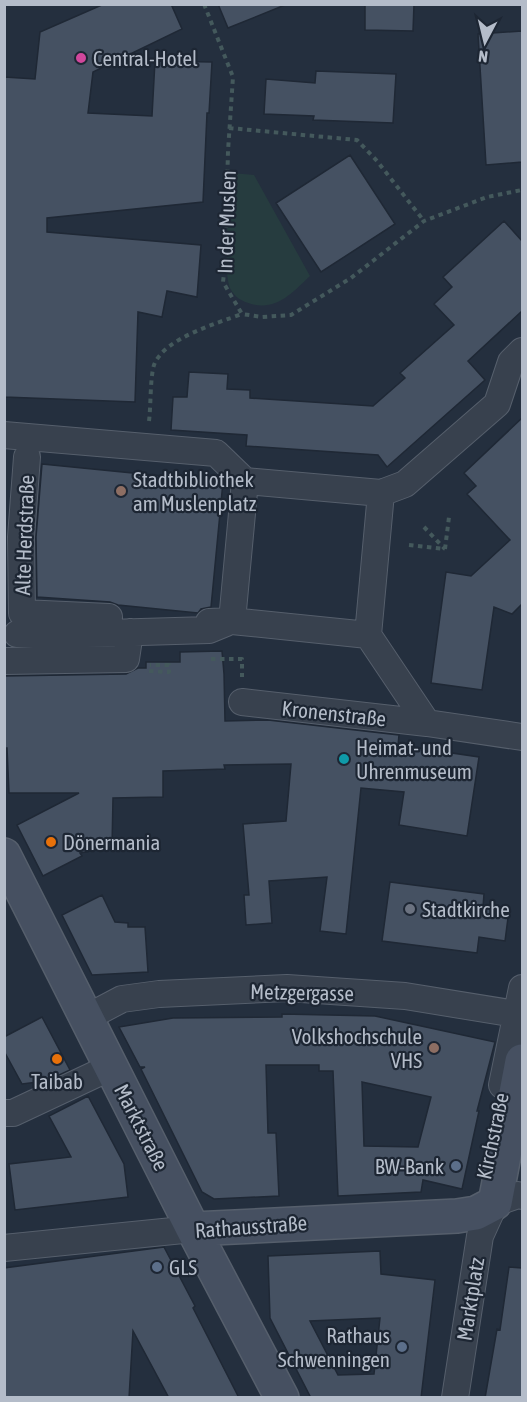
<svg xmlns="http://www.w3.org/2000/svg" width="527" height="1402" viewBox="0 0 527 1402" font-family="'Asap Condensed',sans-serif">
<style>
.green{fill:#263c3f}
.building{fill:#455162;stroke:#1f2835;stroke-width:1.5;fill-rule:evenodd}
.lines{fill:none;stroke-linecap:round;stroke-linejoin:round}
.street-casing{stroke:#565f6c;stroke-width:28}
.secondary-casing{stroke:#565f6c;stroke-width:36}
.path{stroke:#44595c;stroke-width:4;stroke-dasharray:4.5 4.5;stroke-linecap:butt}
.street{stroke:#38414e;stroke-width:26}
.secondary{stroke:#465061;stroke-width:33}
.hotel-dot{fill:#d1479c;stroke:#1d2633;stroke-width:2}
.education-dot{fill:#8d6e63;stroke:#1d2633;stroke-width:2}
.culture-dot{fill:#0f9aa8;stroke:#1d2633;stroke-width:2}
.food-dot{fill:#e8710a;stroke:#1d2633;stroke-width:2}
.worship-dot{fill:#6b7280;stroke:#1d2633;stroke-width:2}
.service-dot{fill:#5c6f8a;stroke:#1d2633;stroke-width:2}
.labels{text-anchor:middle;dominant-baseline:central;stroke-width:4.5;stroke-linejoin:round;paint-order:stroke}
.poi-label{font-size:21px;fill:#b4bcc9;stroke:#1d2633;text-anchor:start}
.street-label{font-size:21px;fill:#b4bcc9;stroke:#1d2633}
</style>
<rect width="100%" height="100%" fill="#242f3e"/>
<path class="green" d="M 232,173 L 254,175 L 310,276 C 293,292 277,311 251,304 C 242,301 235,298 230,288 C 222,268 230,198 232,173 Z"/>
<path class="building" d="M 104,4 L 171,4 L 182,29 L 93,72 L 88,113 L 152,116 L 155,61 L 212,62 L 209,113 L 207,113 L 203,202 L 47,218 L 47,232 L 201,245 L 197,297 L 167,291 L 162,317 L 138,312 L 135,402 L 4,397 L 4,77 L 35,79 L 40,32 Z
M 218,4 L 285,4 L 285,5 L 228,28 Z
M 365,4 L 414,4 L 413,31 L 365,30 Z
M 522,31 L 522,162 L 486,165 L 478,34 Z
M 316,71 L 396,74 L 393,123 L 313,120 L 314,116 L 264,114 L 266,79 L 315,83 Z
M 350,155 L 395,224 L 321,272 L 276,203 Z
M 504,221 L 522,241 L 522,311 L 468,361 L 485,380 L 387,467 L 378,455 L 246,446 L 247,435 L 171,430 L 173,397 L 187,397 L 189,372 L 228,374 L 227,389 L 250,390 L 250,398 L 373,406 L 405,378 L 400,373 L 454,325 L 434,304 L 452,287 L 443,277 Z
M 522,418 L 522,604 L 512,614 L 494,607 L 482,690 L 431,683 L 446,572 L 471,576 L 510,540 L 467,494 L 476,486 L 464,473 Z
M 42,464 L 223,482 L 211,607 L 201,609 L 198,613 L 118,605 L 110,602 L 37,597 L 36,537 Z
M 222,651 L 224,674 L 225,721 L 268,720 L 399,735 L 398,745 L 479,757 L 467,836 L 399,825 L 404,792 L 361,788 L 346,934 L 320,931 L 327,877 L 269,881 L 272,923 L 246,925 L 244,895 L 249,895 L 243,824 L 286,821 L 291,764 L 224,765 L 225,769 L 163,771 L 163,797 L 113,798 L 112,847 L 80,853 L 82,856 L 43,876 L 17,825 L 79,793 L 9,793 L 7,748 L 4,748 L 4,676 L 126,674 L 138,668 L 146,668 L 146,662 L 180,662 L 180,652 Z
M 390,882 L 484,894 L 483,907 L 509,910 L 505,941 L 479,937 L 477,953 L 382,941 Z
M 102,895 L 115,922 L 128,923 L 128,927 L 145,927 L 148,972 L 92,975 L 62,915 Z
M 282,1014 L 375,1016 L 495,1042 L 477,1111 L 479,1111 L 462,1189 L 423,1180 L 421,1192 L 338,1196 L 333,1071 L 319,1071 L 319,1065 L 266,1065 L 268,1133 L 276,1133 L 279,1196 L 214,1199 L 202,1192 L 141,1069 L 145,1067 L 140,1067 L 119,1027 L 173,1018 L 282,1017 ZM 362,1082 L 431,1097 L 418,1147 L 364,1146 Z
M 42,1017 L 70,1070 L 46,1081 L 22,1084 L 4,1051 L 4,1037 Z
M 88,1096 L 124,1164 L 128,1197 L 15,1210 L 9,1164 L 71,1157 L 49,1116 Z
M 164,1247 L 195,1306 L 193,1308 L 239,1398 L 169,1398 L 133,1331 L 129,1398 L 4,1398 L 4,1268 Z
M 380,1251 L 381,1274 L 435,1280 L 421,1398 L 311,1398 L 270,1318 L 268,1256 ZM 380,1318 L 374,1374 L 338,1375 L 310,1321 Z
M 509,1267 L 522,1268 L 522,1398 L 485,1398 L 497,1329 L 500,1330 Z"/>
<g class="lines">
<g class="street-casing">
<path id="street" d="M 4,435 L 216,453 L 245,481
M 27,457 L 21,537 L 22,613 L 109,617
M 381,493 L 405,484 L 497,404 L 511,362 L 522,351
M 209,622 L 232,621 L 368,635 L 381,493 L 245,481 L 232,621
M 17,634 L 40,635 L 209,630 L 226,623
M 368,635 L 427,723 L 522,737
M 5,661 L 126,659 L 130,632
M 242,702 L 427,723
M 86,1018 L 122,999 L 159,994 L 287,988 L 405,996 L 522,1015
M 502,1085 L 522,988
M 4,1113 L 13,1113 L 111,1067
M 4,1248 L 193,1229
M 455,1398 L 480,1236 L 495,1203 L 518,1195 L 522,1196"/>
</g>
<g class="secondary-casing">
<path id="secondary" d="M 4,855 L 193,1229 L 282,1398
M 193,1229 L 457,1216 L 476,1213 L 495,1203 L 522,1061"/>
</g>
<path class="path" d="M 204,4 L 233,77 L 228,151 L 225,265 L 223,282 L 242,314 L 262,317 L 291,315 L 351,278 L 424,221 L 487,197 L 522,190
M 229,128 L 357,140 L 377,161 L 424,221
M 149,421 C 151,406 150,378 154,365 C 164,338 218,323 242,314
M 424,527 L 445,549
M 409,545 L 445,549
M 445,549 L 449,517
M 211,659 L 242,659 L 242,677
M 149,671 L 169,672 L 169,665 L 150,665"/>
<use href="#street" class="street"/>
<use href="#secondary" class="secondary"/>
</g>
<circle class="hotel-dot" cx="81" cy="58" r="6"/>
<g class="education-dot">
<circle cx="121" cy="491" r="6"/>
<circle cx="434" cy="1048" r="6"/>
</g>
<circle class="culture-dot" cx="344" cy="759" r="6"/>
<g class="food-dot">
<circle cx="51" cy="842" r="6"/>
<circle cx="57" cy="1059" r="6"/>
</g>
<circle class="worship-dot" cx="410" cy="909" r="6"/>
<g class="service-dot">
<circle cx="456" cy="1166" r="6"/>
<circle cx="157" cy="1267" r="6"/>
<circle cx="402" cy="1347" r="6"/>
</g>
<g class="labels">
<g class="poi-label">
<text x="93" y="58">Central-Hotel</text>
<text x="133" y="479">Stadtbibliothek<tspan x="133" dy="24">am Muslenplatz</tspan></text>
<text x="356" y="747">Heimat- und<tspan x="356" dy="24">Uhrenmuseum</tspan></text>
<text x="63" y="842">Dönermania</text>
<text x="422" y="909">Stadtkirche</text>
<text x="422" y="1036" text-anchor="end">Volkshochschule<tspan x="422" dy="24">VHS</tspan></text>
<text x="57" y="1081" text-anchor="middle">Taibab</text>
<text x="444" y="1166" text-anchor="end">BW-Bank</text>
<text x="169" y="1267">GLS</text>
<text x="390" y="1335" text-anchor="end">Rathaus<tspan x="390" dy="24">Schwenningen</tspan></text>
</g>
<g class="street-label">
<text transform="translate(226 222) rotate(-88)">In der Muslen</text>
<text transform="translate(24 535) rotate(-88)">Alte Herdstraße</text>
<text transform="translate(334 713) rotate(6)">Kronenstraße</text>
<text transform="translate(302 992) rotate(1)">Metzgergasse</text>
<text transform="translate(142 1127) rotate(63)">Marktstraße</text>
<text transform="translate(492 1136) rotate(-78)">Kirchstraße</text>
<text transform="translate(251 1226) rotate(-4)">Rathausstraße</text>
<text transform="translate(470 1299) rotate(-81)">Marktplatz</text>
</g>
</g>
<rect width="527" height="1402" fill="none" stroke="#b4bcc9" stroke-width="12"/>
<g transform="translate(485 42) rotate(187)" stroke="#1d2633" stroke-width="4.5" paint-order="stroke">
<path d="M0-4.5L10 22L0 15L-10 22Z" fill="#b4bcc9"/>
<text y="-9" font-size="16" font-weight="bold" text-anchor="middle" fill="#b4bcc9">N</text>
</g>
</svg>
